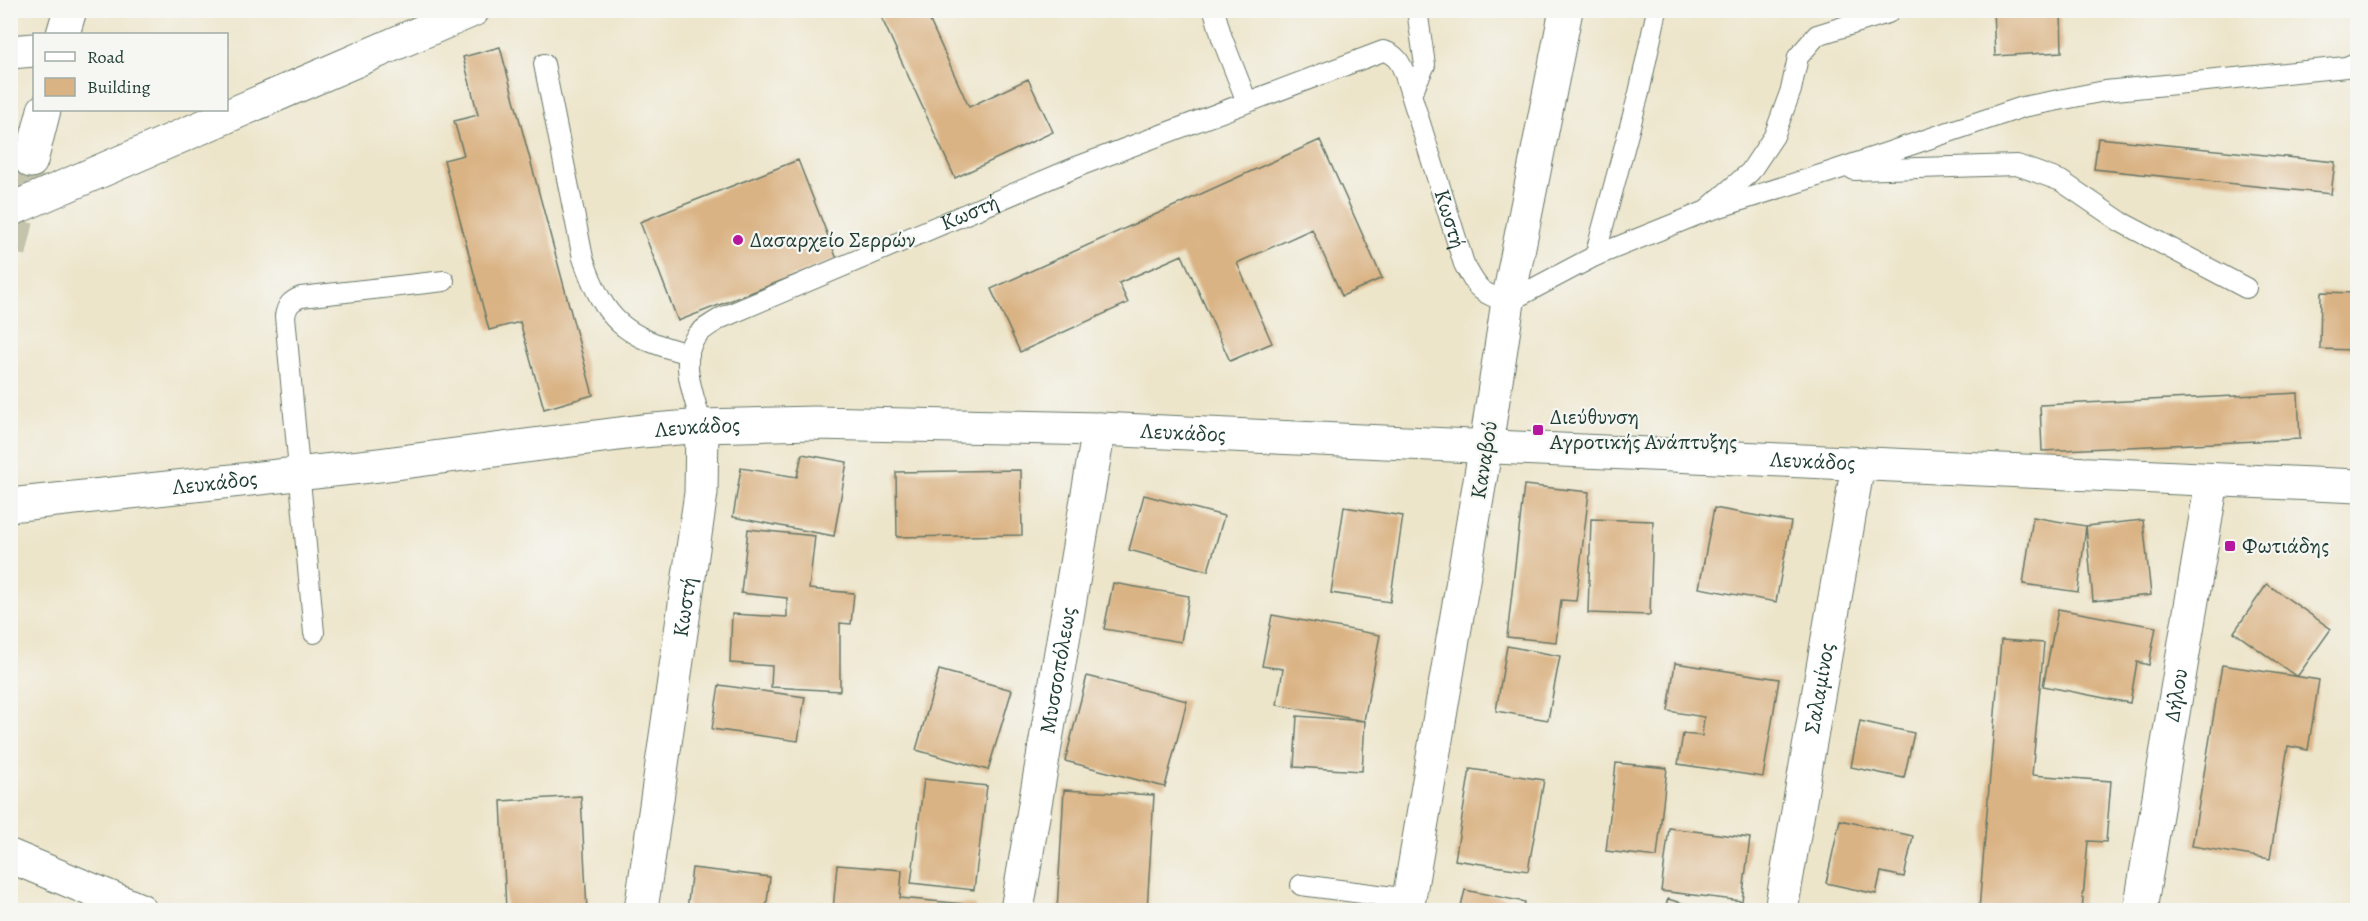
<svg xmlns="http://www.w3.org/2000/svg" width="2368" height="921" viewBox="0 0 2368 921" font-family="Alegreya,serif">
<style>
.building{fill:#dab384}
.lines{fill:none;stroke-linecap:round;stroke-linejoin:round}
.street-tunnel{stroke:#c4c3ac;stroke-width:33;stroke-dasharray:33 16;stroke-linecap:butt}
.lane-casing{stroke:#677868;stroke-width:22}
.street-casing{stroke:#677868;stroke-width:35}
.secondary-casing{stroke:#677868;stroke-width:35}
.primary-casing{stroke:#677868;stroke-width:35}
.lane{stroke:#fff;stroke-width:20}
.street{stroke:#fff;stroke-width:33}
.secondary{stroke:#fff;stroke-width:33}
.primary{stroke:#fff;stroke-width:33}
.poi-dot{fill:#b5179e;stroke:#f6f6f2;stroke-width:2}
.labels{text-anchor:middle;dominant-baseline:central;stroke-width:4.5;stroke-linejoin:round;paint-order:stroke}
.street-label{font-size:22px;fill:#1f3d34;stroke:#f6f6f2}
.poi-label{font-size:22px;fill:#1f3d34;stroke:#f6f6f2;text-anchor:start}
</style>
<rect width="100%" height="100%" fill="#f6f6f2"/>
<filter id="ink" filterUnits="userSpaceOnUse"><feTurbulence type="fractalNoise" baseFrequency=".0167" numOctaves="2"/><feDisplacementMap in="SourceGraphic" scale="12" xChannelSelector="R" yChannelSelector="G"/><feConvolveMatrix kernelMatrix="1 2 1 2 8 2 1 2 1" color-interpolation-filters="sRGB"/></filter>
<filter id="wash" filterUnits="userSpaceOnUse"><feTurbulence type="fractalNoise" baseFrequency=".008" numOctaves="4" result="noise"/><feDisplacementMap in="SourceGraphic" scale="24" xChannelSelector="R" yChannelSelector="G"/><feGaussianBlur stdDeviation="1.35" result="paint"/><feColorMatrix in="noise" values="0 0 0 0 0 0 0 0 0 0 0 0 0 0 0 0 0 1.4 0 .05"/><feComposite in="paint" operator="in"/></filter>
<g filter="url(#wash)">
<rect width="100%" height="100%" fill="#ede5ca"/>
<g id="blocks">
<path class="building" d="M 878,10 L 925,10 L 969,107 L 1028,79 L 1053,132 L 955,178 Z
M 1993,10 L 2061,10 L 2062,52 L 1995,56 Z
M 500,47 L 593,395 L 544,409 L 520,322 L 489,330 L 444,160 L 464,155 L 454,121 L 478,115 L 463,57 Z
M 2098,138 L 2335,162 L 2331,194 L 2094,169 Z
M 1320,140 L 1382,278 L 1342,296 L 1312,229 L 1237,263 L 1272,343 L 1230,361 L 1182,255 L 1119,283 L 1128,303 L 1020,352 L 991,289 Z
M 798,160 L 837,259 L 678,321 L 640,222 Z
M 2321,292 L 2356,293 L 2355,350 L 2320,349 Z
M 2298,393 L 2300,439 L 2042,451 L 2040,405 Z
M 802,454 L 847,462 L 834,536 L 733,517 L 741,468 L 797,477 Z
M 1021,470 L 1022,535 L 897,537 L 896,472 Z
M 1524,485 L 1589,492 L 1576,601 L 1561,600 L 1556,642 L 1507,637 Z
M 1144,495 L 1224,516 L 1208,571 L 1129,550 Z
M 1344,507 L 1403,516 L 1390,602 L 1331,593 Z
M 1714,508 L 1791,522 L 1776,602 L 1699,588 Z
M 2033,517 L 2086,526 L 2078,592 L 2023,584 Z
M 1591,519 L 1653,521 L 1650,615 L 1588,613 Z
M 2143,520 L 2151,595 L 2093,601 L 2086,526 Z
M 748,529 L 815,536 L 809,589 L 854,593 L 851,624 L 840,623 L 840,691 L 771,687 L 772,666 L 730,663 L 732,614 L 787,617 L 787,598 L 741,593 Z
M 1113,583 L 1189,596 L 1181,642 L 1104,629 Z
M 2267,584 L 2331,629 L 2297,677 L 2234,632 Z
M 2058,609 L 2156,627 L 2149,665 L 2137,662 L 2130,703 L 2043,686 Z
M 1272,615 L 1380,635 L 1364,721 L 1277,705 L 1283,669 L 1262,666 Z
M 2001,640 L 2044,643 L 2032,775 L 2111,781 L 2106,842 L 2088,841 L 2082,910 L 1979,910 Z
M 1507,646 L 1560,656 L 1548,720 L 1496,711 Z
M 1675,663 L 1779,679 L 1763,777 L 1678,764 L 1683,734 L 1702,736 L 1704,717 L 1668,711 Z
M 2222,665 L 2319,680 L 2308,750 L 2288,746 L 2270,859 L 2192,846 Z
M 939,670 L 1012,690 L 988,770 L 916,750 Z
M 1087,676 L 1187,701 L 1165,787 L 1065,761 Z
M 719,685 L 805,697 L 798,741 L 712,729 Z
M 1297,716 L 1365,721 L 1362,771 L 1294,767 Z
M 1860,721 L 1914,733 L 1904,778 L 1851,767 Z
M 1616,763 L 1667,768 L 1657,857 L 1606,851 Z
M 1470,769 L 1544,780 L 1528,871 L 1455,860 Z
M 924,779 L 987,786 L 974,890 L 911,883 Z
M 1064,790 L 1154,795 L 1147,910 L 1057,910 Z
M 581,796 L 587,910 L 506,910 L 501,801 Z
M 1840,820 L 1913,836 L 1904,877 L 1881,872 L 1876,894 L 1826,883 Z
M 1669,828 L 1750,838 L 1742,901 L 1661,891 Z
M 837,865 L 902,870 L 900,898 L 975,905 L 975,910 L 833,910 Z
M 692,868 L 770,877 L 766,910 L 687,910 Z
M 1465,890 L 1525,902 L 1523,910 L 1460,910 Z
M 1668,899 L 1705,910 L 1664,910 Z"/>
</g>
</g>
<g filter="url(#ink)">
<use href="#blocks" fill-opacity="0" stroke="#677868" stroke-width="1.5"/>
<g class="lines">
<path class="street-tunnel" d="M 10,252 L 31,161"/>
<g class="lane-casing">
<g id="lane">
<path d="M 1214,10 L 1222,38 L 1247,102"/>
<path d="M 544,64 L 583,258 C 605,322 625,337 689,354"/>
<path d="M 1411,94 L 1425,65 L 1417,10"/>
<path d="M 1854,170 L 2017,165 L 2061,181 L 2121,222 L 2246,288"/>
<path d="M 1711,206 L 1750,172 L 1774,136 L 1791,90 L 1798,57 L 1817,35 L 1888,13"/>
<path d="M 1595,256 L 1639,93 L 1657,10"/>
<path id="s1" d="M 702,426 C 696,401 678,362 695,338 C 701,329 712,324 721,318 L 1079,166 L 1383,51 C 1396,54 1401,63 1405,75 L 1464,264 C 1479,291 1479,292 1508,302 L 1595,256 L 1704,212 L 1833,171 L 2023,107 L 2105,91 L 2346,67 L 2358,62"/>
<path d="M 314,633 L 285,316 C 287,305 291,301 301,297 L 444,281"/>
<path d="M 1301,885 L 1409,899"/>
</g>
</g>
<g class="street-casing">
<g id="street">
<path d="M 63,34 L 70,10"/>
<path d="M 10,52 L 34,50"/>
<path d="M 31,161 L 44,110"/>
<path d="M 1486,445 L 1508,302 L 1566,10"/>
<path d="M 10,856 L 140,910"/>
<path id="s2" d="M 641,910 L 701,493 L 702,426"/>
<path id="s3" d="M 1017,910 L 1099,429"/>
<path id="s4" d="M 1781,910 L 1858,465"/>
<path id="s5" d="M 2140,910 L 2212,481"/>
</g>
</g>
<g class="secondary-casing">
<g id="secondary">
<path id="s6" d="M 10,505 L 379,465 L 642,431 L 702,426 L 814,423 L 1099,429 L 2358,486"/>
<path d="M 1407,910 L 1486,445"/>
</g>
</g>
<g class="primary-casing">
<path id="primary" d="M 10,210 L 473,10"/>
</g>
<use href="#lane" class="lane"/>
<use href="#street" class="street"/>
<use href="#secondary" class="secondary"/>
<use href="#primary" class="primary"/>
</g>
</g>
<g class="poi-dot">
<circle cx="738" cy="240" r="6"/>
<rect x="1532" y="424" width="12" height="12" rx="3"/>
<rect x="2224" y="540" width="12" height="12" rx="3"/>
</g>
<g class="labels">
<g class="street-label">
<text stroke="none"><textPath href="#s1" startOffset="394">Κωστή</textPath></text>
<text stroke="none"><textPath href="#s1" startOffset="1023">Κωστή</textPath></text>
<text stroke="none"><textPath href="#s6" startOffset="692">Λευκάδος</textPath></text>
<text stroke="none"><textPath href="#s6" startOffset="1178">Λευκάδος</textPath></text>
<text transform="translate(1484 460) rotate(-81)">Καναβού</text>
<text stroke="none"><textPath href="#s6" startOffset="1808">Λευκάδος</textPath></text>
<text stroke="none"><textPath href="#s6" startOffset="206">Λευκάδος</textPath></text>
<text stroke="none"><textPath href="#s2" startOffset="306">Κωστή</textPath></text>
<text stroke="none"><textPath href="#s3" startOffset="243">Μυσσοπόλεως</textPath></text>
<text stroke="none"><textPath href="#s4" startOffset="225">Σαλαμίνος</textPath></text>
<text stroke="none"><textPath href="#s5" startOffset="218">Δήλου</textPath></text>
</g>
<g class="poi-label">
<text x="750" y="240">Δασαρχείο Σερρών</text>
<text x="1550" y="417">Διεύθυνση<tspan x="1550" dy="25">Αγροτικής Ανάπτυξης</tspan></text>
<text x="2242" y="546">Φωτιάδης</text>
</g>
</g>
<rect width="2368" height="921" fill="none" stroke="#f6f6f2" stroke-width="36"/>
<rect x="33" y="33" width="195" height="78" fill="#f6f6f2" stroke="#a0aca6" stroke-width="1.5"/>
<rect x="45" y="52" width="30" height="9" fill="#ffffff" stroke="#a0aca6" stroke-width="1.5"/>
<text x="87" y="63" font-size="18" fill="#1f3d34">Road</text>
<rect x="45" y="78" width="30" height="18" fill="#dab384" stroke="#a0aca6" stroke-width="1.5"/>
<text x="87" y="93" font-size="18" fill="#1f3d34">Building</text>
</svg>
